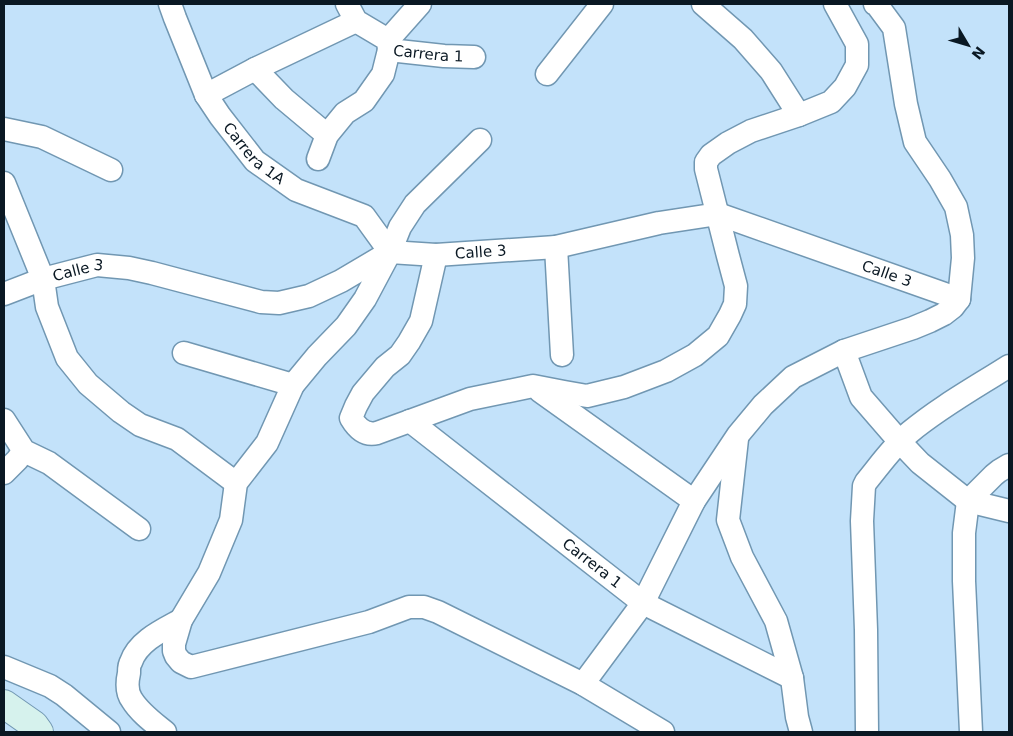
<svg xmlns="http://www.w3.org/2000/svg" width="1013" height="736" viewBox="0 0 1013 736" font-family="'DejaVu Sans',sans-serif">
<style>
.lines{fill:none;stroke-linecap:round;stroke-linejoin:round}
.street-casing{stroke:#7197b2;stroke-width:25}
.secondary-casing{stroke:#7197b2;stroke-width:30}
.street{stroke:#fff;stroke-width:22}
.secondary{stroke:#d6f2ed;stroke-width:28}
.labels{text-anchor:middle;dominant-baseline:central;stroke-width:5;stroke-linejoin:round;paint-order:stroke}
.street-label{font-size:15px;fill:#0a1823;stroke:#c3e2fa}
</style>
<rect width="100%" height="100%" fill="#c3e2fa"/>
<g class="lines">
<g class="street-casing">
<g id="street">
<path id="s1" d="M 170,4 L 175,18 L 206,95 L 220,116 L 255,161 L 296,190 L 364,216 L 390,252"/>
<path id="s2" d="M 347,4 L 356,21 L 388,40 L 389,50 L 444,56 L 474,57"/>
<path d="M 703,4 L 743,39 L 771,71 L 799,115"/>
<path d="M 388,40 L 420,4"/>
<path d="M 255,69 L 284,99 L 327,135"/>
<path d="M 547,74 L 602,4"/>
<path d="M 206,95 L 255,69 L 356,21"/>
<path d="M 4,129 L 42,137 L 111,170"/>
<path d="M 480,140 L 415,204 L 400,227 L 390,252 L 365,299 L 346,326 L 317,356 L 293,385 L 267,443 L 236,483 L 231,520 L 209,573 L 181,620 L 174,644 L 174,651 L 176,656 L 181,662 L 191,667 L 369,622 L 409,607 L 424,607 L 438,612 L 583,684 L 663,732"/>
<path d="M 318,159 L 327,135 L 345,113 L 364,101 L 383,74 L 389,50"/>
<path d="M 4,183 L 43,279 L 47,307 L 67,358 L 88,384 L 121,412 L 140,425 L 177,439 L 236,483"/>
<path d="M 556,247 L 562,355"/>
<path d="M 436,255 L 421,321 L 409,342 L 400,355 L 385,367 L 363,393 L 356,406 L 351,418 C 357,428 365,436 377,433 L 470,399 L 533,386 L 564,392 L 587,396 L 624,387 L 666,371 L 695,355 L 718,336 L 730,315 L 735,304 L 736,286 L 728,256 L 706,169 L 706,162 L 711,155 L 728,143 L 751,131 L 799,115 L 831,102 L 845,87 L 857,65 L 857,44 L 835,4"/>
<path id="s3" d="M 4,294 L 43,279 L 97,265 L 129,268 L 152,273 L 261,302 L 279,303 L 309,296 L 341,281 L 390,252 L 436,255 L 556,247 L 659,223 L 718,214 L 959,299"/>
<path d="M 844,351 L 861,397 L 900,442 L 920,463 L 968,501 L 1009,511"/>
<path d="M 184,353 L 293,385"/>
<path d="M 540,391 L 694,501"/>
<path d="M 4,420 L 24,451 L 49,463 L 139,529"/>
<path id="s4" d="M 410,421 L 643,603 L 792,678"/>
<path d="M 737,439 L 728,520 L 742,557 L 776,621 L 792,678 L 797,717 L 801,732"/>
<path d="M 4,473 L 17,460 L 24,451"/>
<path d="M 4,667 L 50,686 L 64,695 L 109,732"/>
<path d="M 583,684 L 643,603 L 694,501 L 738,435 L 763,405 L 793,377 L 844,351 L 913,328 L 930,321 L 944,314 L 953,307 L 959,299 L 963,258 L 962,235 L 956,207 L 940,179 L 915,142 L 906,104 L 894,28 L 877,5 L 875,4"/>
<path d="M 165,732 C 154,723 140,713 132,700 C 126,692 127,682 129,673 C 129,670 129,665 131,662 C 138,641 163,630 181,620"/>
<path d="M 867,732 L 866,630 L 862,521 L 864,486 L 866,482 C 880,465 893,446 910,432 C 940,407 976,387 1009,366"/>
<path d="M 971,732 L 964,581 L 964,533 L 968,501 L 994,475 L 999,471 L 1009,465"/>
</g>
</g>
<g class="secondary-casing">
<path id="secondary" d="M 4,704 L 34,725 L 39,732"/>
</g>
<use href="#street" class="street"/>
<use href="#secondary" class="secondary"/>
</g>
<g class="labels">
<g class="street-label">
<text stroke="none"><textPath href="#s2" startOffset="106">Carrera 1</textPath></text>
<text stroke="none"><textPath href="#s1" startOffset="174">Carrera 1A</textPath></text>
<text stroke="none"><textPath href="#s3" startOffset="498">Calle 3</textPath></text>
<text stroke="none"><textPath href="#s3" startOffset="78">Calle 3</textPath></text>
<text stroke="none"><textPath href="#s3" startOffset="918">Calle 3</textPath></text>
<text stroke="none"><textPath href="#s4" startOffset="231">Carrera 1</textPath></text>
</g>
</g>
<rect width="1013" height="736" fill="none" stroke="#0a1823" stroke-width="10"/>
<g transform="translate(968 45) rotate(128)" stroke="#c3e2fa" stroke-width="4" paint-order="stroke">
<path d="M0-4L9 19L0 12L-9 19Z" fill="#0a1823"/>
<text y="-8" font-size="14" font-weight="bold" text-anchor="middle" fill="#0a1823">N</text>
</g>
</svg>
